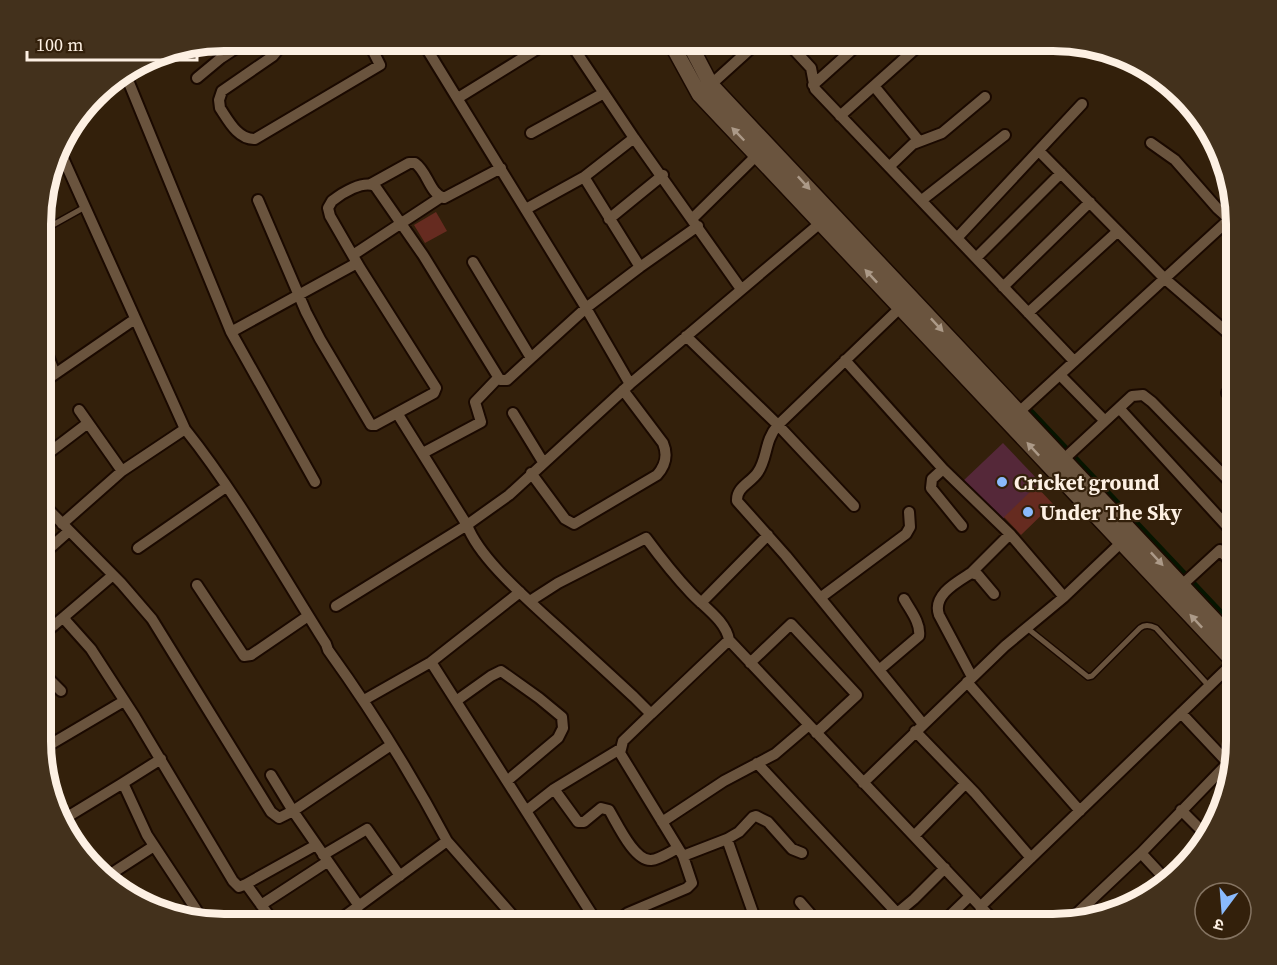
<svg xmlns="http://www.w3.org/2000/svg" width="1277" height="965" viewBox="0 0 1277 965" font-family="'Source Serif 4','Noto Sans Devanagari',serif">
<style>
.green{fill:#552839}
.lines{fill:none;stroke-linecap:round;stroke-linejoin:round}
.stream{stroke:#061500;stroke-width:4}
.building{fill:#662b20}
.lane-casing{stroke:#1a0900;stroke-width:8}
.street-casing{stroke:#1a0900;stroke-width:14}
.secondary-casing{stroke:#1a0900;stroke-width:18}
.lane{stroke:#6a543e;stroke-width:5}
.street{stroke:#6a543e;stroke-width:10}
.secondary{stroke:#6a543e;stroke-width:15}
.oneway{fill:#ac9a88}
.poi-dot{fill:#8abafc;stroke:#33200b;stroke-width:2}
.labels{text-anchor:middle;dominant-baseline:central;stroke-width:4.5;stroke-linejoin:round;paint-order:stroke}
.poi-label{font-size:21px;font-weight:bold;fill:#fdf0e3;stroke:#33200b;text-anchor:start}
.rim{fill:none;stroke:#fdf0e3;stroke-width:8}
</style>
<rect width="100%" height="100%" fill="#33200b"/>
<path class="green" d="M 1003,443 L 1041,483 L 1001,521 L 963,481 Z"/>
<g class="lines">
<path class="stream" d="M 1032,411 L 1236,627"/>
</g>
<path class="building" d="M 436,212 L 447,231 L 425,243 L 414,225 Z
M 1036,486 L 1053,504 L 1021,535 L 1004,517 Z"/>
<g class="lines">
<g class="lane-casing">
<path id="lane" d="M 53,167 L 64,160
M 42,231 L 85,207
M 1027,628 L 1088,677 L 1092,676 L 1140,628 C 1145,624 1150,625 1156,628 L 1209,686"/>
</g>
<g class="street-casing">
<path id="street" d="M 285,41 L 273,56 L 222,91 L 219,100 L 220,108 C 228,120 238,140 255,139 L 380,65 L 368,41
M 422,41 L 586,308 L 630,384
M 569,41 L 634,138 L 741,289
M 786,41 L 811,68 L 815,89 L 1074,361
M 125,73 L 231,332 L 315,482
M 197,78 L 221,58 L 247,41
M 813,85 L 862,41
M 874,86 L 919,141
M 706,89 L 759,41
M 458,98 L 550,41
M 1183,106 L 1187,103
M 840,116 L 924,41
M 531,133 L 604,93
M 634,138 L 584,177 L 640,267 L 698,226
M 1151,143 L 1175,160 L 1217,208 L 1236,225
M 59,149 L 185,429 C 237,494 281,573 326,644 L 328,650 C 372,711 412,775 447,841
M 1040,152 L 1164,278 L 1236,340
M 890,166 L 913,144 L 942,133 L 985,97
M 371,184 L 409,163 L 415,163 C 428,172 429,193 444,198 L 501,168
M 258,200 L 306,312 L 320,339 L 371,425 L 375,425 L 434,393 L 436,388 L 360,268 L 330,216 L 328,208 L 332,201 C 342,193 363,180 375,186 L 423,255 L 500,380 L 507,380 L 531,358
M 922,200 L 1005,135
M 526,209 L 584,177
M 693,218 L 757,155
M 609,219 L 663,175
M 957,238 L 1082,104
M 353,255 L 441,197
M 976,258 L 1061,173
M 473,262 L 531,358 L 586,308 L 640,267
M 1003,287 L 1090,202
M 901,307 L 778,425 C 764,441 768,457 758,472 C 751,483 736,487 737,501 L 786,556 L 923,724
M 1028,313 L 1118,231
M 231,332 L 357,263
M 686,336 L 778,425 L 854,506
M 42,340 L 55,374
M 845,360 L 943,469 L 1010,534 L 1064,597
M 1060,375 L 1105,421
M 42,383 L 135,319
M 1227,393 L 1236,382
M 1119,408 L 1235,535
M 79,410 L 122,471
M 1019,412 L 1234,215
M 397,413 L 467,525 C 479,558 526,598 552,622 C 580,647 607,672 634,697 L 651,714 L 729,640 C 726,621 704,607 691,593 C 675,576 660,557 646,538 L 558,583 L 530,601
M 513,413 L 543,462
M 423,453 L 481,422 L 475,402 L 498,378
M 42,458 L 88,423
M 1064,459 L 1132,396 L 1143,395 L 1152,402 L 1236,488
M 943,469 L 932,479 L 931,488 L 962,526
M 531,473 L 565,519 L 574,524 L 657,475 C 666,465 668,455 663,443 L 623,390
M 41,502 L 121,583 L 152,619 L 271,812 L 279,818 L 293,811 L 359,906
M 62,524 L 122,471 L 185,429
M 138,548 L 226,487
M 41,556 L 69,531
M 971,573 L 1010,534
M 113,575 L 65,616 L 66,621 L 91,649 L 135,717 L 233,881 L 239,887 L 246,884 L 275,924
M 197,585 L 244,656 L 251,655 L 308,616
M 1182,585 L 1220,550 L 1236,568
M 820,598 L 906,534 L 910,527 L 909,512
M 701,603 L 768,535
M 336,606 L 467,525 L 509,495 L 630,384 L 825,219
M 41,636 L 65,616
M 729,640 L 997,924
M 431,662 L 598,924
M 750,663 L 791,624 L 857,695 L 816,733
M 879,670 L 919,636 C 921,623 910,610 904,599
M 41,671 L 61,691
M 972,677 L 939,615 C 932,595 957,582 971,573 L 978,575 L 994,594
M 967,682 L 1080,811
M 364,700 L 431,662 L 520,592
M 456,701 L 491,676 L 501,671 L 539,698 L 562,717 L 563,728 L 558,738 L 507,781
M 1181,713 L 1228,763
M 915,731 L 975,793 L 1031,858
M 41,750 L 124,701
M 757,763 L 897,913
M 271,775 L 293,811 L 391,745
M 123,783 L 161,759
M 863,783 L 1005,646 L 1064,597 L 1126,538
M 554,789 L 578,822 L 584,822 L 601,808 L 609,810 C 617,823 634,861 651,860 C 660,859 670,852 678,848
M 1181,810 L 1207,836
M 526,811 L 554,789 L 620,749
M 59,822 L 123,783 L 147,835 L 205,923
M 662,822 L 724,781 L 775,754 L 809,725
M 914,836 L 965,784
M 727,839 L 757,924
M 323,855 L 367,829 L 400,876
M 683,856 L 727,839 L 739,832 L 753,817 L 756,816 L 768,822 L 792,849 L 802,853
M 103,879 L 154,846
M 1167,881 L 1141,853 L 1228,763 L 1233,767
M 246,884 L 316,845
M 800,902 L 819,924
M 261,905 L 327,862
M 980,907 L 1234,662
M 1069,921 L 1141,853
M 334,924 L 447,841 L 520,924
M 613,924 L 628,913 L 687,888 L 692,883 L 683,856 L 620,753 L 623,741 L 651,714
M 884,924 L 914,899 L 945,868
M 941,924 L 970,896"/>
</g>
<g class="secondary-casing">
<path id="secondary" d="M 670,41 L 699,94 L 1236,664
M 688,41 L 711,85 L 1236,643"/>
</g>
<use href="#lane" class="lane"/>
<use href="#street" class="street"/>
<use href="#secondary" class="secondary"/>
</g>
<defs><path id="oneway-solid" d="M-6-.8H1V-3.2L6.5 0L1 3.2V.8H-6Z" transform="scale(1.5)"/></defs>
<g class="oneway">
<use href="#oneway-solid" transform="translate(738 134) rotate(-134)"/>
<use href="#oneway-solid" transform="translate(804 183) rotate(47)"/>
<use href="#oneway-solid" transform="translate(871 276) rotate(-133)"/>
<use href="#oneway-solid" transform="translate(937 325) rotate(47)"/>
<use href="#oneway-solid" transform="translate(1033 449) rotate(-133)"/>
<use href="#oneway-solid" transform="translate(1157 559) rotate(47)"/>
<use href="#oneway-solid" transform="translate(1196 621) rotate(-133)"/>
</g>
<g class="poi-dot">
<circle cx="1002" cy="482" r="6"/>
<circle cx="1028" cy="512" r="6"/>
</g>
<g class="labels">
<g class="poi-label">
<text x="1014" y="482">Cricket ground</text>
<text x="1040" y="512">Under The Sky</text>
</g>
</g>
<path d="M0 0H1277V965H0ZM224 51H1053A173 173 0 0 1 1226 224V741A173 173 0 0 1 1053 914H224A173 173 0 0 1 51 741V224A173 173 0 0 1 224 51Z" fill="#43311c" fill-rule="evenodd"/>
<path class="rim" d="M224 51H1053A173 173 0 0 1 1226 224V741A173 173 0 0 1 1053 914H224A173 173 0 0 1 51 741V224A173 173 0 0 1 224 51Z"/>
<g transform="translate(1223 911) rotate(196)"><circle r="28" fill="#33200b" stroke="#847361" stroke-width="1.5"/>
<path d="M0-4.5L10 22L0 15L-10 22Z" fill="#8abafc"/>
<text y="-9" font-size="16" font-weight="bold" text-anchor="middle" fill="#fdf0e3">उ</text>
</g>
<path d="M27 51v9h170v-9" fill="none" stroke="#fdf0e3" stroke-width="3"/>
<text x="36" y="51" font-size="18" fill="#fdf0e3" stroke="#33200b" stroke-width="4.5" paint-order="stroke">100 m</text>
</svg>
